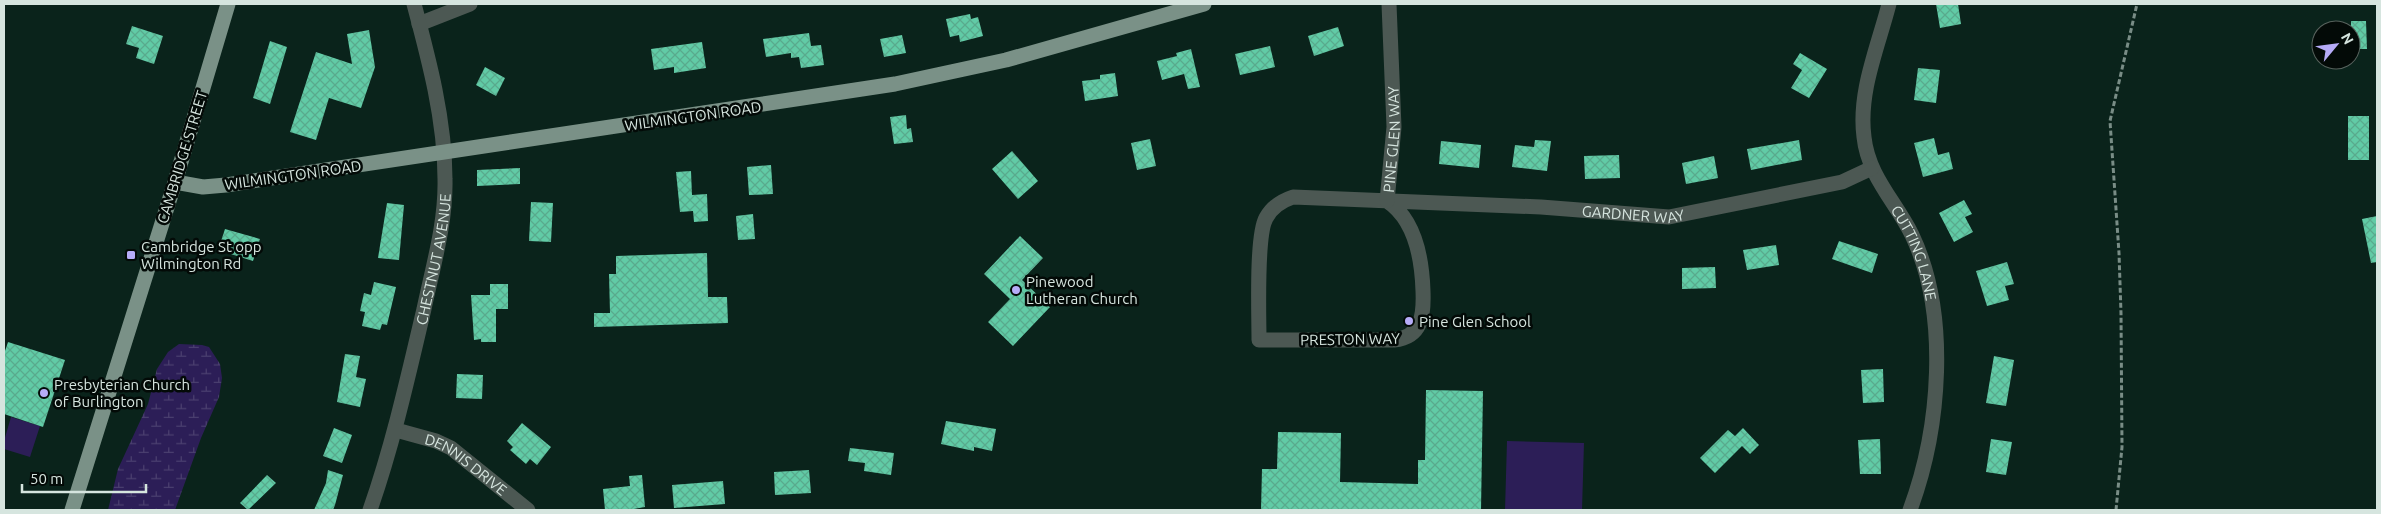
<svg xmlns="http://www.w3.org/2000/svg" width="2381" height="514" viewBox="0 0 2381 514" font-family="Ubuntu,sans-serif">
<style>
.wetland{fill:url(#wetland-marsh)}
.green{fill:#2c1e57}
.building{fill:url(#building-cross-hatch)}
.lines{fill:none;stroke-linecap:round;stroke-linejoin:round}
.path{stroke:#798d86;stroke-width:3;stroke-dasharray:5 2.5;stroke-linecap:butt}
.minor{stroke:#4c5853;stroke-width:15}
.major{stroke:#7a9187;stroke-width:15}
.poi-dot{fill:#b6acf8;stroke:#030a07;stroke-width:2}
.labels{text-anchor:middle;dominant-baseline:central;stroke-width:5;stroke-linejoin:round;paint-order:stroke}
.street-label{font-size:15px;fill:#d6e5df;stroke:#030a07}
.poi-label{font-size:15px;fill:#d6e5df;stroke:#030a07;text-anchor:start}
</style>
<defs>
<pattern id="wetland-marsh" width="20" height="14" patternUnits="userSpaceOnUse" patternTransform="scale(1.25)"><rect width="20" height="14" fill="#2c1e57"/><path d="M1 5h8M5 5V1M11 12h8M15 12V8" fill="none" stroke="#4a3f6f"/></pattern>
<pattern id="building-cross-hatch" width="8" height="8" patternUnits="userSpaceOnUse" patternTransform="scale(1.25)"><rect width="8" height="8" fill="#61cba6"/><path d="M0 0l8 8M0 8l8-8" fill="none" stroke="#59aa8d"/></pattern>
</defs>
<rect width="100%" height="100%" fill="#0a231b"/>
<path class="wetland" d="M 179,344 L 202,345 L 209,347 L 220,364 L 222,378 L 219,397 L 201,438 L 175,510 L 108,510 L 118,469 L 148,404 L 157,369 L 168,352 Z"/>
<path class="green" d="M 11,417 L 40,426 L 30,457 L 4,449 L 4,441 Z
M 1507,441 L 1584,443 L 1582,510 L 1505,510 Z"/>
<path class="building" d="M 1936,4 L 1958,4 L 1961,24 L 1940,28 Z
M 970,14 L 971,19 L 978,17 L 983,36 L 960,42 L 959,35 L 950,37 L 946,19 Z
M 2351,21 L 2366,21 L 2367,49 L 2351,49 Z
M 132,26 L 163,36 L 154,64 L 136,58 L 139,48 L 126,44 Z
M 1338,27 L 1344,46 L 1314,56 L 1308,36 Z
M 369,30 L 375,67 L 361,108 L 329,98 L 316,140 L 290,132 L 316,52 L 352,64 L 347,34 Z
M 809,33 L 811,46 L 821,45 L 824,65 L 801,68 L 799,57 L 791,58 L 791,53 L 766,57 L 763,39 Z
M 902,35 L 906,53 L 884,57 L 880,39 Z
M 270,41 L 287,47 L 270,104 L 253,98 Z
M 702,42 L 706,68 L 674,73 L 674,67 L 654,70 L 651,49 Z
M 1270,46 L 1275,67 L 1240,75 L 1235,54 Z
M 1191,49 L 1200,87 L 1188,89 L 1184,74 L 1162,80 L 1157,61 L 1177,56 L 1176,53 Z
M 1800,53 L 1827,69 L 1809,98 L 1791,88 L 1802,70 L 1793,64 Z
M 485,67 L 505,78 L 496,96 L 476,85 Z
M 1918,68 L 1940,70 L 1936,103 L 1914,100 Z
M 1115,73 L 1118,96 L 1085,101 L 1082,81 L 1100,79 L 1100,75 Z
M 906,115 L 907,129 L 911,128 L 913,142 L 894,144 L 890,117 Z
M 2348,116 L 2369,116 L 2369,160 L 2348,160 Z
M 1934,138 L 1938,155 L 1949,152 L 1953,169 L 1923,177 L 1914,143 Z
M 1150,139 L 1156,166 L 1137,170 L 1131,143 Z
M 1535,140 L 1551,141 L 1547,171 L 1512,167 L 1515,145 L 1534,147 Z
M 1799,140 L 1802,160 L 1751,170 L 1747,149 Z
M 1441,141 L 1481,145 L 1479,168 L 1439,164 Z
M 1012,151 L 1038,181 L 1018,199 L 992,169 Z
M 1619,155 L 1620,178 L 1585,179 L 1584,156 Z
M 1714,156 L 1718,178 L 1686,184 L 1682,163 Z
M 771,165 L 773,194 L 749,195 L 747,167 Z
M 520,168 L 520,184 L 477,186 L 477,170 Z
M 691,171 L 692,195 L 707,194 L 708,221 L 694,222 L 693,211 L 680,212 L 676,172 Z
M 1964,200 L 1972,214 L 1965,217 L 1973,232 L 1954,242 L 1939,213 Z
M 531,202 L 553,203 L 551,242 L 529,241 Z
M 387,203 L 404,205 L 399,260 L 378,258 Z
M 753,214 L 755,239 L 738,240 L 736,216 Z
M 2377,216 L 2377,262 L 2371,263 L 2362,219 Z
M 225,229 L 260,239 L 253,261 L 218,250 Z
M 1020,236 L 1043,258 L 1022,280 L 1050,307 L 1013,346 L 988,322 L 1010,299 L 984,274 Z
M 1839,241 L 1878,254 L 1872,273 L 1832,259 Z
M 1776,245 L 1779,265 L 1747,270 L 1743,250 Z
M 707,253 L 708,297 L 727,297 L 728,323 L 594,327 L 594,313 L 610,313 L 609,274 L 616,274 L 616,256 Z
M 2007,262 L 2014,284 L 2005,286 L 2009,300 L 1987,306 L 1976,271 Z
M 1715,267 L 1716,288 L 1682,289 L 1682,268 Z
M 374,282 L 396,287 L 387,325 L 382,324 L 380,330 L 362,326 L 365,312 L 360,311 L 364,293 L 371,295 Z
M 490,284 L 508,284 L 508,309 L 496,309 L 496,342 L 481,342 L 481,339 L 474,340 L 471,295 L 490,295 Z
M 8,342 L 65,360 L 43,427 L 4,414 L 4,354 Z
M 345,354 L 360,356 L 356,377 L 366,379 L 360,407 L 337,402 Z
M 1994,356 L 2014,360 L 2006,406 L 1986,403 Z
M 1883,369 L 1884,402 L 1863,403 L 1861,370 Z
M 457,374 L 483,375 L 482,399 L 456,398 Z
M 1426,390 L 1483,391 L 1481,510 L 1261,510 L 1262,469 L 1277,469 L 1278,432 L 1341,433 L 1340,482 L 1418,484 L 1418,460 L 1425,460 Z
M 946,421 L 996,429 L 992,451 L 974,447 L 974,451 L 941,444 Z
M 522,423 L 551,447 L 537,465 L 530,459 L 526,464 L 510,450 L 513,447 L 507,441 Z
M 334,428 L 352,435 L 342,463 L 323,456 Z
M 1743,428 L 1759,445 L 1750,454 L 1742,446 L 1715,473 L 1700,458 L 1728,430 L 1735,436 Z
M 1880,439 L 1881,474 L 1860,474 L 1858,440 Z
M 1991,439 L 2012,442 L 2006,475 L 1986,472 Z
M 850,448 L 894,453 L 891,475 L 864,471 L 865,463 L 848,461 Z
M 328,470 L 343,475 L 335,505 L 333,510 L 314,510 L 326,483 Z
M 809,470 L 811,493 L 775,495 L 774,472 Z
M 267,475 L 276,483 L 248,510 L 240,503 Z
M 642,475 L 645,507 L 628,510 L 605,510 L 603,489 L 630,486 L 629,476 Z
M 723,481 L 725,504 L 674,508 L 672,485 Z"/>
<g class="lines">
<path class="path" d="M 2116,510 L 2122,447 L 2121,313 L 2119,253 L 2110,121 L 2137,4"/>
<g class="minor">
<path id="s1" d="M 1889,4 C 1878,47 1858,92 1864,137 C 1868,176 1896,202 1912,235 C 1950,315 1940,429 1910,510"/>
<path d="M 419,24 L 470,4"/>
<path id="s2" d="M 1387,201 C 1416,220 1422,259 1423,291 C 1424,315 1422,337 1394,340 L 1259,340 C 1259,314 1256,236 1266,218 C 1272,207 1281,201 1293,197 L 1541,207 L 1669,217 L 1842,182 L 1872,168"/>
<path id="s3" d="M 1387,201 L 1394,127 L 1389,4"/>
<path id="s4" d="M 396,430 L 436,441 L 451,448 L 528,510"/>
<path id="s5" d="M 370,510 C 393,444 408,377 424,309 C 433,266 446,223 445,179 C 445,120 429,60 414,4"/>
</g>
<path class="major" d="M 175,182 L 203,187 L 226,185 L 895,84 L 1006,60 L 1204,4
M 72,510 L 175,182 L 228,4"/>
</g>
<g class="poi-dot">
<rect x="126" y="250" width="10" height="10" rx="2.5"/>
<circle cx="1016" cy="290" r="5"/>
<circle cx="1409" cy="321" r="5"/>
<circle cx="44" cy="393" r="5"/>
</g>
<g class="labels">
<g class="street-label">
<text transform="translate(693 116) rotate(-8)">WILMINGTON ROAD</text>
<text stroke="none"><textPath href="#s3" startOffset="62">PINE GLEN WAY</textPath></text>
<text transform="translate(182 157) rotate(-73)">CAMBRIDGE STREET</text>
<text transform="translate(293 175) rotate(-8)">WILMINGTON ROAD</text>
<text stroke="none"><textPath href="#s2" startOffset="799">GARDNER WAY</textPath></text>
<text stroke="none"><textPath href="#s1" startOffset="264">CUTTING LANE</textPath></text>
<text stroke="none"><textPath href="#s5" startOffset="259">CHESTNUT AVENUE</textPath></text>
<text transform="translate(1350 339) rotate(-1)">PRESTON WAY</text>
<text stroke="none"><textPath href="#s4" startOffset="79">DENNIS DRIVE</textPath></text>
</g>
<g class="poi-label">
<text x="141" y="246">Cambridge St opp<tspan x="141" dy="17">Wilmington Rd</tspan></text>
<text x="1026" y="281">Pinewood<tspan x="1026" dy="17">Lutheran Church</tspan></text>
<text x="1419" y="321">Pine Glen School</text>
<text x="54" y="384">Presbyterian Church<tspan x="54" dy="17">of Burlington</tspan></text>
</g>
</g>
<rect width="2381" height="514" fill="none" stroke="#d6e5df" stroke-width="10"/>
<g transform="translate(2336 45) rotate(61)"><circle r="24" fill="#030a07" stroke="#57625d"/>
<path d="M0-4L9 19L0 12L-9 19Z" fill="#b6acf8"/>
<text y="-8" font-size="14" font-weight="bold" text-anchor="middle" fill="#d6e5df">N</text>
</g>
<path d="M22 484v8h124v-8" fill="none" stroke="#d6e5df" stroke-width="2.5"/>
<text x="30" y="484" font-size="15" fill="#d6e5df" stroke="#030a07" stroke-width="4" paint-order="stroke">50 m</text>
</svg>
